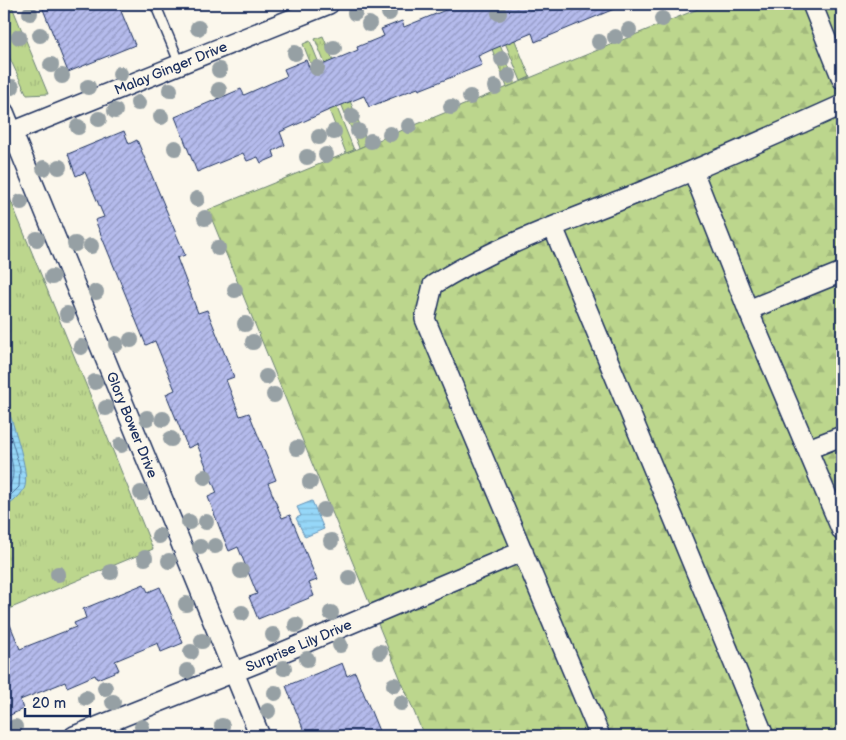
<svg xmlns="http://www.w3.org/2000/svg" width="846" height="740" viewBox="0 0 846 740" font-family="'Balsamiq Sans',sans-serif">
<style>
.grass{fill:url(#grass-tufts);stroke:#6c8276}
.forest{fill:url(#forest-firs);stroke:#6c8276}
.water{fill:url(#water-rules);stroke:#6594ba}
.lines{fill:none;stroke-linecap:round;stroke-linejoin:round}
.shore{stroke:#4c729c;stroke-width:1}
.building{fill:url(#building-hatch);stroke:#1b2f5e}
.service-casing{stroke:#1b2f5e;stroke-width:12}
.minor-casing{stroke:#1b2f5e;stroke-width:22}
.service{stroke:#fbf7ec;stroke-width:9}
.minor{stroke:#fbf7ec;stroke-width:19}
.tree{fill:#96a0a4}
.labels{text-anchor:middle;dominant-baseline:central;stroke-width:4;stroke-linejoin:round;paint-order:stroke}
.street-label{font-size:14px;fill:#1b2f5e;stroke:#fbf7ec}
</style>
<defs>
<pattern id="grass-tufts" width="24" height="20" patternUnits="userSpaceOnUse" patternTransform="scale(1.25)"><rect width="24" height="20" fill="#bcd68d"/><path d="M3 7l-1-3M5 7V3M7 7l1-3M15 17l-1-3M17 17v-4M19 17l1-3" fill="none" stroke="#a1b87c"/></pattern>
<pattern id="forest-firs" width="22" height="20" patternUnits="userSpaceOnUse" patternTransform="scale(1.25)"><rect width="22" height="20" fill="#bcd68d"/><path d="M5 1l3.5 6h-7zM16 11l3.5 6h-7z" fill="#a1b87c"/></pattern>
<pattern id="water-rules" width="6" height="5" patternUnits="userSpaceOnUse" patternTransform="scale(1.25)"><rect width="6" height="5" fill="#96d7f8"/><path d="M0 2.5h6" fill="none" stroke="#81b9d7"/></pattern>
<pattern id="building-hatch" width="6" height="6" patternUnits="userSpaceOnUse" patternTransform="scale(1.25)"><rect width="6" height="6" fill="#b5bbec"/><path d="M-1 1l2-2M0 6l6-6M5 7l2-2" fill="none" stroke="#9298c2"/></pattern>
</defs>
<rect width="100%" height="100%" fill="#fbf7ec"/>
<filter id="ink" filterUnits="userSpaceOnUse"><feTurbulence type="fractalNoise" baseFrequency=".02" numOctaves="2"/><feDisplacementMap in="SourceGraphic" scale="10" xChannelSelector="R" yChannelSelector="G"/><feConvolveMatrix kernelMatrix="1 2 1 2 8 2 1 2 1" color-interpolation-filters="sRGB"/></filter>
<g filter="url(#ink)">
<path class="grass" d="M 4,4 L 11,4 L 48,94 L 27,95 L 4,46 Z
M 474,4 L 483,4 L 516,84 L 507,87 Z
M 489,4 L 500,4 L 530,77 L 521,81 Z
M 323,36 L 368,144 L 359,148 L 315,39 Z
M 310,41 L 354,150 L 346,153 L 303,44 Z
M 4,184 L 153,549 L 4,611 Z"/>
<path class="forest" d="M 710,4 L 842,4 L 842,736 L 424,736 L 208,210 Z"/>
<path class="water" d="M 4,396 C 9,414 32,474 24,489 C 20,496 11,505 4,507 Z
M 312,501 L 324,529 L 305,537 L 296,518 L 301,516 L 297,507 Z"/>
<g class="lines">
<path class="shore" d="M 4,413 L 20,469 L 19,487 L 4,502
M 4,436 C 10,458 21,475 4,494"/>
</g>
<path class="building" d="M 41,4 L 118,4 L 135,45 L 68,72 Z
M 446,4 L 626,4 L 535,42 L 532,33 L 491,50 L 478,56 L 482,65 L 419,90 L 418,88 L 407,92 L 369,107 L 364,96 L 327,111 L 280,132 L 285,145 L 273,151 L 275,157 L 261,163 L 258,157 L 247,161 L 243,153 L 197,172 L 175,117 L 241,89 L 244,95 L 287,76 L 284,69 L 306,60 L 310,70 L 358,50 L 357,47 L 384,36 L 381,29 L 402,21 L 404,27 L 448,9 Z
M 124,131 L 129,144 L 137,140 L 185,255 L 177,258 L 198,313 L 207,310 L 234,377 L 226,380 L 240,416 L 249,413 L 276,480 L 268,483 L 282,518 L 290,515 L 317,580 L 309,583 L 314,596 L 258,619 L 249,597 L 257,594 L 238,547 L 229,551 L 220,529 L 208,497 L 217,493 L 197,444 L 188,448 L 166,394 L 175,390 L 155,341 L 146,345 L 95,220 L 104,217 L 96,198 L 85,172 L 76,176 L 68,154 Z
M 144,584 L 148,592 L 160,587 L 183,643 L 161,652 L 158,643 L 115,661 L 119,670 L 97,679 L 95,675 L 67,687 L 65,682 L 20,700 L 23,709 L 4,718 L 4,610 L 20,649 L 76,627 L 74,623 L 86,618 L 83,609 Z
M 342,663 L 347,676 L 355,672 L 381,736 L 306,736 L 286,686 Z"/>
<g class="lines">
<g class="service-casing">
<path id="service" d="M 155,4 L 180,64"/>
</g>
<g class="minor-casing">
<g id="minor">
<path d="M 812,4 L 842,79"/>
<path id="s1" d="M 4,112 L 260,736"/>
<path id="s2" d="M 12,132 L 329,4"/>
<path d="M 693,171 L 748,310 L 842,531"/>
<path d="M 553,227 L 764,736"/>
<path d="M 748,310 L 842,272"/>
<path d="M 808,449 L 842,436"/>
<path id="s3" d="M 74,736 L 257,663 L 523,551"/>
<path d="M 600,736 L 425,319 L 433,285 C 495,246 566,222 633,195 C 704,167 773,136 842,105"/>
</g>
</g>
<use href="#service" class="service"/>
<use href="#minor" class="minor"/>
</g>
<g class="tree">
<circle cx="30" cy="13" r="8"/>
<circle cx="355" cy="13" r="8"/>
<circle cx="389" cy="13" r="8"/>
<circle cx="499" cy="13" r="8"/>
<circle cx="662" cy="19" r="8"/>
<circle cx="369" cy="24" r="8"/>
<circle cx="198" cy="28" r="8"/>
<circle cx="629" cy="30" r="8"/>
<circle cx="40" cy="35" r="8"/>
<circle cx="19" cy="37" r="8"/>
<circle cx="615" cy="37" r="8"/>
<circle cx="599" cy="42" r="8"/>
<circle cx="334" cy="48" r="8"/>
<circle cx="295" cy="53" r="8"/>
<circle cx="502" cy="59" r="8"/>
<circle cx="51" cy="65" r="8"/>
<circle cx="317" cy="68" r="8"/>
<circle cx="219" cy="70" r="8"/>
<circle cx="120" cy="74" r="8"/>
<circle cx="62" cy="76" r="8"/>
<circle cx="509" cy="76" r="8"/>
<circle cx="12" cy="87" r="8"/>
<circle cx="88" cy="87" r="8"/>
<circle cx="495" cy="87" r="8"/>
<circle cx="170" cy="90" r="8"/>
<circle cx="219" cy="90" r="8"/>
<circle cx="470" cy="97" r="8"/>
<circle cx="138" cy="103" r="8"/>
<circle cx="451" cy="107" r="8"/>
<circle cx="115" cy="111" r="8"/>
<circle cx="352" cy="116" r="8"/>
<circle cx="161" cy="117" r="8"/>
<circle cx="99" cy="119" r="8"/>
<circle cx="409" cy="126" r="8"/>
<circle cx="78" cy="127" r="8"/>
<circle cx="358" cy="131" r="8"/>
<circle cx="334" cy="132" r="8"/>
<circle cx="390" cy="134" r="8"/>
<circle cx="319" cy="137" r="8"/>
<circle cx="371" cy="141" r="8"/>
<circle cx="175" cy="148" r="8"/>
<circle cx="326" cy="155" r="8"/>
<circle cx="307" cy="157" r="8"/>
<circle cx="59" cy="167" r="8"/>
<circle cx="44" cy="168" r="8"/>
<circle cx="197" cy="199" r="8"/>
<circle cx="21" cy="202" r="8"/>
<circle cx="205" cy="218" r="8"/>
<circle cx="37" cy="239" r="8"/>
<circle cx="75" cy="244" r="8"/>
<circle cx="91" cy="246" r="8"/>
<circle cx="218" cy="248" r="8"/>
<circle cx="52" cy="277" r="8"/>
<circle cx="235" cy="290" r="8"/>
<circle cx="96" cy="292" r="8"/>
<circle cx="67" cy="314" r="8"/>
<circle cx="245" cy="324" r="8"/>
<circle cx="131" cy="340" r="8"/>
<circle cx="253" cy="342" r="8"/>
<circle cx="116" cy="344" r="8"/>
<circle cx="81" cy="347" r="8"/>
<circle cx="266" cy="377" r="8"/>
<circle cx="95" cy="382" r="8"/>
<circle cx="274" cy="395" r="8"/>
<circle cx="106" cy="408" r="8"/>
<circle cx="147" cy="418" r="8"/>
<circle cx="163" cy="419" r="8"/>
<circle cx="171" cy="439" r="8"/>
<circle cx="121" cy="445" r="8"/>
<circle cx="297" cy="448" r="8"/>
<circle cx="205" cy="477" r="8"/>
<circle cx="310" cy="482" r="8"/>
<circle cx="141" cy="493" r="8"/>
<circle cx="324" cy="510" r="8"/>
<circle cx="189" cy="522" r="8"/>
<circle cx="206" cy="522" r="8"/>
<circle cx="159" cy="536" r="8"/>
<circle cx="331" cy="541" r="8"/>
<circle cx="215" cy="546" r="8"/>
<circle cx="200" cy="547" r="8"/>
<circle cx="145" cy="558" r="8"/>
<circle cx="169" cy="561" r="8"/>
<circle cx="241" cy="571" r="8"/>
<circle cx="111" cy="572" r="8"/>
<circle cx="58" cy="574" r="8"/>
<circle cx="349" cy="578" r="8"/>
<circle cx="186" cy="604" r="8"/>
<circle cx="242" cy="613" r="8"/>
<circle cx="331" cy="613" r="8"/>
<circle cx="296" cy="625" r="8"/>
<circle cx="273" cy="635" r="8"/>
<circle cx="202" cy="641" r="8"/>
<circle cx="340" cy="645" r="8"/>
<circle cx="191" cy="652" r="8"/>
<circle cx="380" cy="652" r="8"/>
<circle cx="307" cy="659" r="8"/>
<circle cx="284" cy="668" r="8"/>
<circle cx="187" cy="671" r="8"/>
<circle cx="394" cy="685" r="8"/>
<circle cx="105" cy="688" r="8"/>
<circle cx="275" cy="693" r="8"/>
<circle cx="86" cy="698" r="8"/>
<circle cx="113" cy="702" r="8"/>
<circle cx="401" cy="703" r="8"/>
<circle cx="268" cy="711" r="8"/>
<circle cx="222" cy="726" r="8"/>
<circle cx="15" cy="727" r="8"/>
<circle cx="142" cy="727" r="8"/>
</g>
</g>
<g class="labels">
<g class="street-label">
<text stroke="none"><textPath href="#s2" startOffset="171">Malay Ginger Drive</textPath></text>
<text stroke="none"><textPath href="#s1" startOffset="338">Glory Bower Drive</textPath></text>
<text stroke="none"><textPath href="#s3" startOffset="242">Surprise Lily Drive</textPath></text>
</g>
</g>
<rect width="846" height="740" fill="none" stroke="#fbf7ec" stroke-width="20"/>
<rect x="10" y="10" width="826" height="720" fill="none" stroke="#1b2f5e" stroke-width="2" filter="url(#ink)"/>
<path d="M25 708v8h65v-8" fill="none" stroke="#1b2f5e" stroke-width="2.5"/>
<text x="32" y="708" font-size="15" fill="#1b2f5e" stroke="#fbf7ec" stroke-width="4" paint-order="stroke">20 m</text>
</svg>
